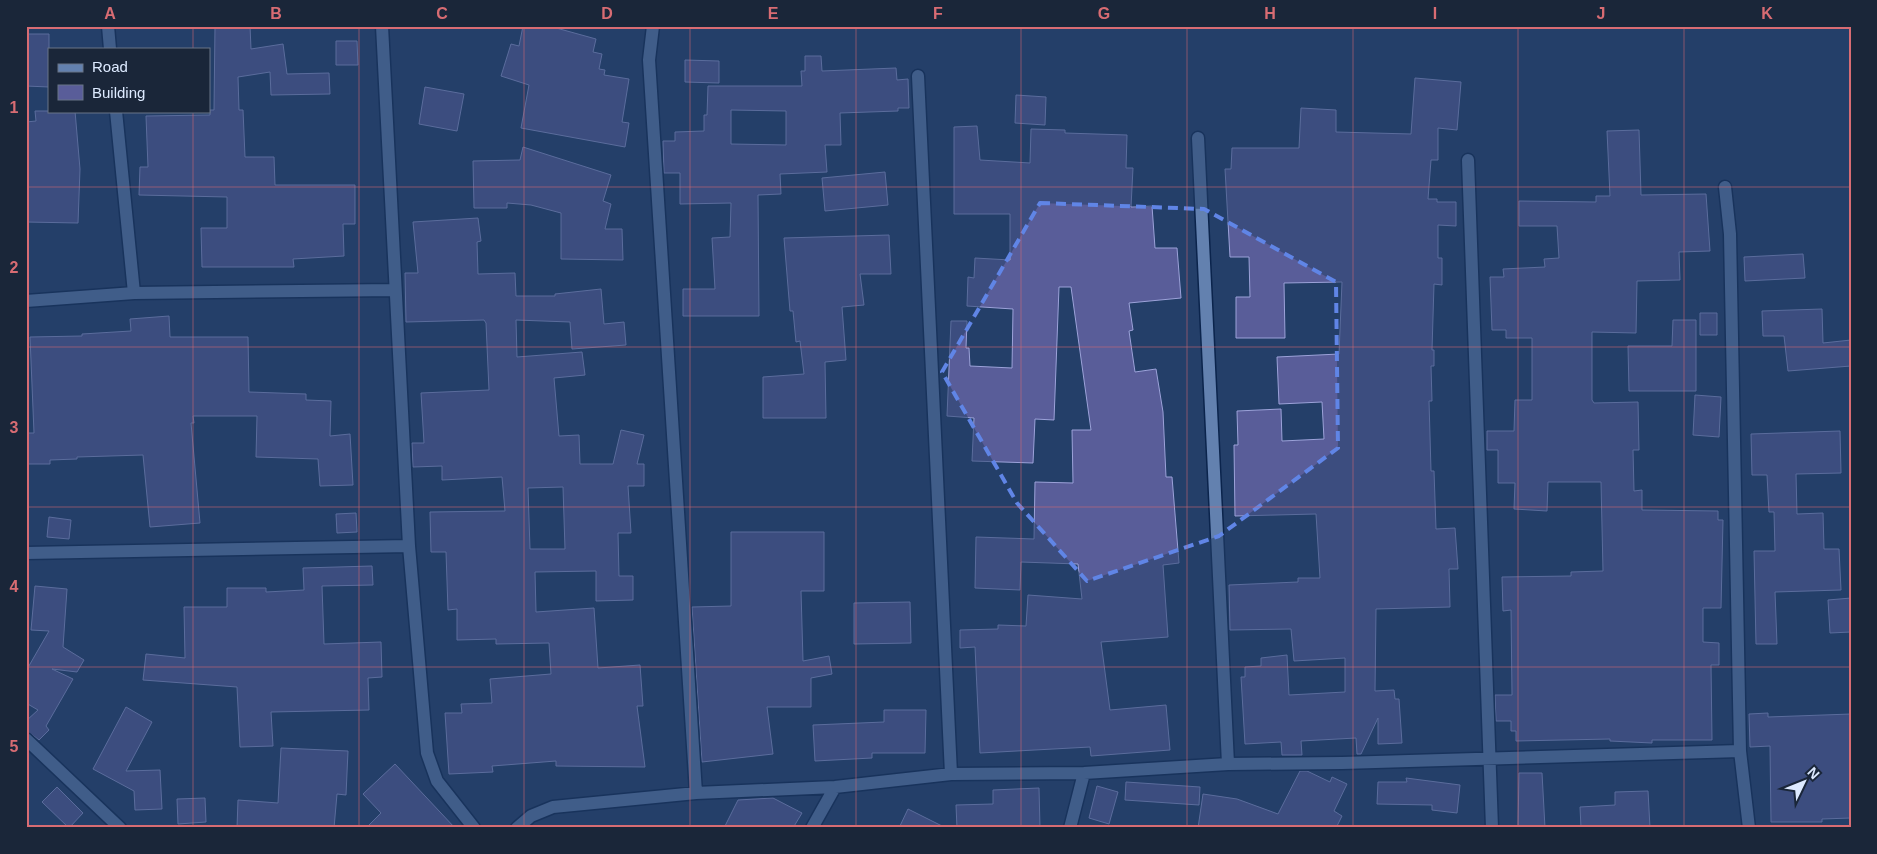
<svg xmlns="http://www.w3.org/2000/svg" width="1877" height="854" viewBox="0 0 1877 854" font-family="Helvetica,sans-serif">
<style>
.building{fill:#595d99;stroke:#9ca2d9;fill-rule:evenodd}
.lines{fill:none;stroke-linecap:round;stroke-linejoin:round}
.minor-casing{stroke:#0b244c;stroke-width:15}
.minor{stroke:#6381af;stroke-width:12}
.marked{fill:none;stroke:#6085e6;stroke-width:4;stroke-dasharray:10 6;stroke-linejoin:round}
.grid{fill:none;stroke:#d86c73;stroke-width:1;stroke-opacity:0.55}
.neatline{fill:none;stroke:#d86c73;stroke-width:2}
.grid-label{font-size:16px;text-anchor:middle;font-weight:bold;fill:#d86c73}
</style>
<rect width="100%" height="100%" fill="#243f69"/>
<path class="building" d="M 215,26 L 250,26 L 251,49 L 283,44 L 287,74 L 329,73 L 330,94 L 271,95 L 270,72 L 238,77 L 239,110 L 243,110 L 245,157 L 274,157 L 275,185 L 355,185 L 355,224 L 343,224 L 344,256 L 293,259 L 294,267 L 202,267 L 201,228 L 227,228 L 227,197 L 139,195 L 140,167 L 148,167 L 146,116 L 210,115 L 210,110 L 214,110 Z
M 523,26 L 549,26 L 596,39 L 593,52 L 602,54 L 599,69 L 605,70 L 604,75 L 629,79 L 622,122 L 629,123 L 625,147 L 521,128 L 529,85 L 501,76 L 511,44 L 519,46 Z
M 26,34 L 49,34 L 49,87 L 26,86 Z
M 336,41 L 357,41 L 358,65 L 336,65 Z
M 805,56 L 821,56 L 822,71 L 896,68 L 897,80 L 908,79 L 909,108 L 898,108 L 898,111 L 840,113 L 841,145 L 825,145 L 827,172 L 780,174 L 781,194 L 758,195 L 759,316 L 683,316 L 683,289 L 715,289 L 712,238 L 730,237 L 731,203 L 680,204 L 680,173 L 664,173 L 663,141 L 675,141 L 675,132 L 704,131 L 704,115 L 707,115 L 708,86 L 802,86 L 801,71 L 805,71 ZM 731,110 L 786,111 L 786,145 L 731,144 Z
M 685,60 L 719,61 L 719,83 L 685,82 Z
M 1415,78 L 1461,82 L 1457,130 L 1438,128 L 1438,160 L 1431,160 L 1428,199 L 1437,199 L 1437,202 L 1456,202 L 1456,226 L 1438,225 L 1438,258 L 1442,258 L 1442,285 L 1434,284 L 1432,350 L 1434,350 L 1434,366 L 1431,366 L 1432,401 L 1429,401 L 1431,471 L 1434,471 L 1436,529 L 1455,528 L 1458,569 L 1449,569 L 1450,607 L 1376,609 L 1375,691 L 1394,690 L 1395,699 L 1399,699 L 1402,743 L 1378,744 L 1378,718 L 1361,754 L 1357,754 L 1356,738 L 1301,741 L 1302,755 L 1282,755 L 1281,742 L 1245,744 L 1241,677 L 1245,677 L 1245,667 L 1261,666 L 1261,658 L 1287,655 L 1289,695 L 1345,692 L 1345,658 L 1294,661 L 1291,629 L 1230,630 L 1229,585 L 1298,582 L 1298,578 L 1320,578 L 1316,514 L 1235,516 L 1234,445 L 1238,445 L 1237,411 L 1281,409 L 1282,441 L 1324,439 L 1322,402 L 1279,404 L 1277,357 L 1339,354 L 1342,282 L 1284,283 L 1285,338 L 1236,338 L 1236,297 L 1250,297 L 1249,257 L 1230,257 L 1225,169 L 1231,169 L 1232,148 L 1299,148 L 1301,108 L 1336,110 L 1336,132 L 1411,134 Z
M 425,87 L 464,94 L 457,131 L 419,124 Z
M 1016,95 L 1046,97 L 1045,125 L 1015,123 Z
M 35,111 L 75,111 L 80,169 L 78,223 L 26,222 L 26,122 L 36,121 Z
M 977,126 L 980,160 L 1030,163 L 1031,129 L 1065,130 L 1065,133 L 1127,135 L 1126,168 L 1133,168 L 1131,207 L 1152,206 L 1155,248 L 1177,248 L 1181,298 L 1129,303 L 1133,330 L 1129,331 L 1135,372 L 1156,369 L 1163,412 L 1166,477 L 1172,477 L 1179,563 L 1163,565 L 1168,637 L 1101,642 L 1110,710 L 1166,705 L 1170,750 L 1091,756 L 1090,747 L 980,753 L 975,647 L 960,648 L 960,630 L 998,629 L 998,625 L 1026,626 L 1028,595 L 1082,599 L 1078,564 L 1021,562 L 1020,590 L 975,588 L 976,537 L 1034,539 L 1035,482 L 1073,483 L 1072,430 L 1091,430 L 1071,287 L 1059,287 L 1054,420 L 1035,419 L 1033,463 L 972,461 L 974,418 L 947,416 L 951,321 L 967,321 L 966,348 L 969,348 L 970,366 L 1012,368 L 1013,309 L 967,306 L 968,277 L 974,278 L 975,258 L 1010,260 L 1010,214 L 954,214 L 954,127 Z
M 1639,130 L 1641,195 L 1706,194 L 1710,251 L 1679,252 L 1680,280 L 1637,281 L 1636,333 L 1592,332 L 1592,400 L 1594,403 L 1638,402 L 1639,450 L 1633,450 L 1634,491 L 1642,490 L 1642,510 L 1718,511 L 1718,520 L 1723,520 L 1721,608 L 1703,608 L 1703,642 L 1719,643 L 1719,665 L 1711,665 L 1712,740 L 1652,740 L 1652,743 L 1610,741 L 1610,739 L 1516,741 L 1516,731 L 1511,731 L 1511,721 L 1496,721 L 1495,695 L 1512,695 L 1511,610 L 1503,611 L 1502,577 L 1571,576 L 1571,572 L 1603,571 L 1601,482 L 1548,482 L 1547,511 L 1514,509 L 1515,483 L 1498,483 L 1498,450 L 1487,450 L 1487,431 L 1514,431 L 1515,400 L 1532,400 L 1532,338 L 1506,338 L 1506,330 L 1492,330 L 1490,277 L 1504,277 L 1503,269 L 1545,267 L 1544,259 L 1559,258 L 1557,226 L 1519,226 L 1519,201 L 1596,202 L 1596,196 L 1610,196 L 1607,131 Z
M 523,147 L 611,175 L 603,201 L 611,204 L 605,229 L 622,229 L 623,260 L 561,259 L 561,213 L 531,205 L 507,203 L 507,208 L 474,208 L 473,161 L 520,160 Z
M 885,172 L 888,205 L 825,211 L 822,178 Z
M 478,218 L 481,241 L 477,242 L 478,274 L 515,273 L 516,296 L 555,296 L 555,294 L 601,289 L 604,324 L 624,322 L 626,345 L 572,349 L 570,322 L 516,320 L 517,357 L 582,352 L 585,375 L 554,378 L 559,436 L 579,435 L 580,464 L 613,464 L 621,430 L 644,435 L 637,464 L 644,464 L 644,486 L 628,486 L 631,533 L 618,533 L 619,576 L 633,576 L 633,600 L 596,601 L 596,571 L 535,572 L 536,612 L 594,608 L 598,668 L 640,665 L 643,706 L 637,706 L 645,767 L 556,766 L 556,761 L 492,766 L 493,772 L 449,774 L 445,713 L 462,713 L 461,704 L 492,703 L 490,679 L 551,674 L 549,643 L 496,644 L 496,639 L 457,640 L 457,609 L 448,610 L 446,552 L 431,552 L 430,512 L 505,511 L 502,477 L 442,480 L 442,466 L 413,467 L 412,443 L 424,443 L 421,393 L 489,390 L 486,323 L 484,320 L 406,322 L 405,273 L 418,273 L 413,222 ZM 563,487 L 565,549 L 530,549 L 528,488 Z
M 889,235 L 891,274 L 860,274 L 864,305 L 842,307 L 846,360 L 825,362 L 826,418 L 763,418 L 763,377 L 804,374 L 800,341 L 796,342 L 793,311 L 790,311 L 784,238 Z
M 1803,254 L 1805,278 L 1745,281 L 1744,257 Z
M 1822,309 L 1823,343 L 1851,340 L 1851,366 L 1788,371 L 1784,336 L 1763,336 L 1762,311 Z
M 1700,313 L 1717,313 L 1717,335 L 1700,335 Z
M 169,316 L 170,337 L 248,337 L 249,392 L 306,394 L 306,400 L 331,401 L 330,436 L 350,434 L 353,485 L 320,486 L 318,459 L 256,457 L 257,416 L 193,416 L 194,423 L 191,423 L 200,523 L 150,527 L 143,455 L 77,457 L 77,459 L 50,460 L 50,464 L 26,464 L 26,433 L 34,433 L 30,337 L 82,336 L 82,334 L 131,331 L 130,319 Z
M 1673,320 L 1696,320 L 1696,391 L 1629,391 L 1628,346 L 1672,346 Z
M 1695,395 L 1721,397 L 1719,437 L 1693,435 Z
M 1840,431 L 1841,473 L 1796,474 L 1797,514 L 1823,513 L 1824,549 L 1839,549 L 1841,590 L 1775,592 L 1777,644 L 1756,644 L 1754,551 L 1775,551 L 1774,512 L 1769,512 L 1767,475 L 1752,475 L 1751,434 Z
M 356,513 L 357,532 L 337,533 L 336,514 Z
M 49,517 L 71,520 L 69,539 L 47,537 Z
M 731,532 L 824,532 L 824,591 L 801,591 L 803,661 L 829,656 L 832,674 L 811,678 L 811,707 L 767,707 L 773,754 L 702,762 L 692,607 L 731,606 Z
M 372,566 L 373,585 L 322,586 L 324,644 L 381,642 L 382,677 L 368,678 L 369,710 L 271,712 L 273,746 L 240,747 L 237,687 L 143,680 L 146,654 L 185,658 L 184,607 L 227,607 L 227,588 L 266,588 L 266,592 L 304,590 L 303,568 Z
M 35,586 L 67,589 L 63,647 L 84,660 L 77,672 L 52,669 L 73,679 L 46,726 L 49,730 L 39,740 L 26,730 L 26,721 L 38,710 L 26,703 L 26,671 L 49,631 L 31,630 Z
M 1851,598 L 1851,632 L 1830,633 L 1828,600 Z
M 910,602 L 911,643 L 854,644 L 854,603 Z
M 126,707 L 152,722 L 126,771 L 160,770 L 162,809 L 135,810 L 134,791 L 93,769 Z
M 884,710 L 926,710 L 925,753 L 872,753 L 872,758 L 815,761 L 813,725 L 884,722 Z
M 1768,713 L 1768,717 L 1851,714 L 1851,818 L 1822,819 L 1822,822 L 1771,822 L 1770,746 L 1750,747 L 1749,714 Z
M 281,748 L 348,751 L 346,795 L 337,794 L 334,828 L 237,828 L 238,800 L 278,803 Z
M 395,764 L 455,828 L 366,828 L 381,813 L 363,794 Z
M 1300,771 L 1307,771 L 1330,782 L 1332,777 L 1347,784 L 1334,811 L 1342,816 L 1336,828 L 1198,828 L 1203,794 L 1237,799 L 1278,814 Z
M 1519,773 L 1542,773 L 1545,828 L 1518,828 Z
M 1406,778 L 1460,785 L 1457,813 L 1432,810 L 1432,805 L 1377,804 L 1378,782 L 1407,782 Z
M 1126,782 L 1200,787 L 1199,805 L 1125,800 Z
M 1097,786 L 1118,792 L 1109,824 L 1089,818 Z
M 57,787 L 83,813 L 69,828 L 42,802 Z
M 1039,788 L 1040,828 L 957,828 L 956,805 L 993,804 L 993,790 Z
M 1648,791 L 1650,828 L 1581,828 L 1580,807 L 1615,805 L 1615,792 Z
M 205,798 L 206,822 L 178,824 L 177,799 Z
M 773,798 L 802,813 L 793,828 L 724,828 L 738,800 Z
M 908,809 L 946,828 L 899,828 Z"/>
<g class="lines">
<g class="minor-casing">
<path id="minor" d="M 108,26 L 110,49
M 382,26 L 409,546 L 427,753 L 437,781 L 474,828
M 653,26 L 649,60 L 696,793
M 918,76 L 951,774
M 116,111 L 134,293
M 1198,138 L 1228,764
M 1468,160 L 1492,828
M 1725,187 L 1730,234 L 1740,751
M 26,301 L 134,293 L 395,290
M 26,553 L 409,546
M 26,739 L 120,828
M 517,828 L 531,816 L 553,807 L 696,793 L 835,787 L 951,774 L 1084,773 L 1228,764 L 1342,763 L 1740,751 L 1749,828
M 812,828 L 835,787
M 1070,828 L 1084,773"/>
</g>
<use href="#minor" class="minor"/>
</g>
<path d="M0 0H1877V854H0ZM 1040,203 L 1204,209 L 1336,282 L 1338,448 L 1219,536 L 1087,581 L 1017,503 L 942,372 Z" fill="#243f69" fill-opacity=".55" fill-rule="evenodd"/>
<path class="marked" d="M 1040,203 L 1204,209 L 1336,282 L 1338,448 L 1219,536 L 1087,581 L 1017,503 L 942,372 Z"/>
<path class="grid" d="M 193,26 L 193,49M 359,26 L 359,828M 524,26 L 524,828M 690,26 L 690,828M 856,26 L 856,828M 1021,26 L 1021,828M 1187,26 L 1187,828M 1353,26 L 1353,828M 1518,26 L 1518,828M 1684,26 L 1684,828M 193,111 L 193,828M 26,187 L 1851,187M 26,347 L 1851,347M 26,507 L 1851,507M 26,667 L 1851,667"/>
<rect width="1877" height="854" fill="none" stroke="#1a2639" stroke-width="55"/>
<rect x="48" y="48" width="162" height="65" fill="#1a2639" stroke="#687488"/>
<rect x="58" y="64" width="25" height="8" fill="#6381af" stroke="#687488"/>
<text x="92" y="72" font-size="15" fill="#ddeaff">Road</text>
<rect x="58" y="85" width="25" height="15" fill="#595d99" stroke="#687488"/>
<text x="92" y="98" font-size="15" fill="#ddeaff">Building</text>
<g transform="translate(1804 782) rotate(47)" stroke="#1a2639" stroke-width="4" paint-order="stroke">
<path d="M0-4L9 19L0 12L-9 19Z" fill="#ddeaff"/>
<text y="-8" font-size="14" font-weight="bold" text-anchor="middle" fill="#ddeaff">N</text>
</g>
<rect x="28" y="28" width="1822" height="798" class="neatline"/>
<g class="grid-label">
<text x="110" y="19">A</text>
<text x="276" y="19">B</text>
<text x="442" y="19">C</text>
<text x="607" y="19">D</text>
<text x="773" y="19">E</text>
<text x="938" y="19">F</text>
<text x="1104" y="19">G</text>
<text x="1270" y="19">H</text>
<text x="1435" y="19">I</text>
<text x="1601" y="19">J</text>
<text x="1767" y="19">K</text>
<text x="14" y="113">1</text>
<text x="14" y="273">2</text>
<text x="14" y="433">3</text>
<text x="14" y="592">4</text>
<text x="14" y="752">5</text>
</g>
</svg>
